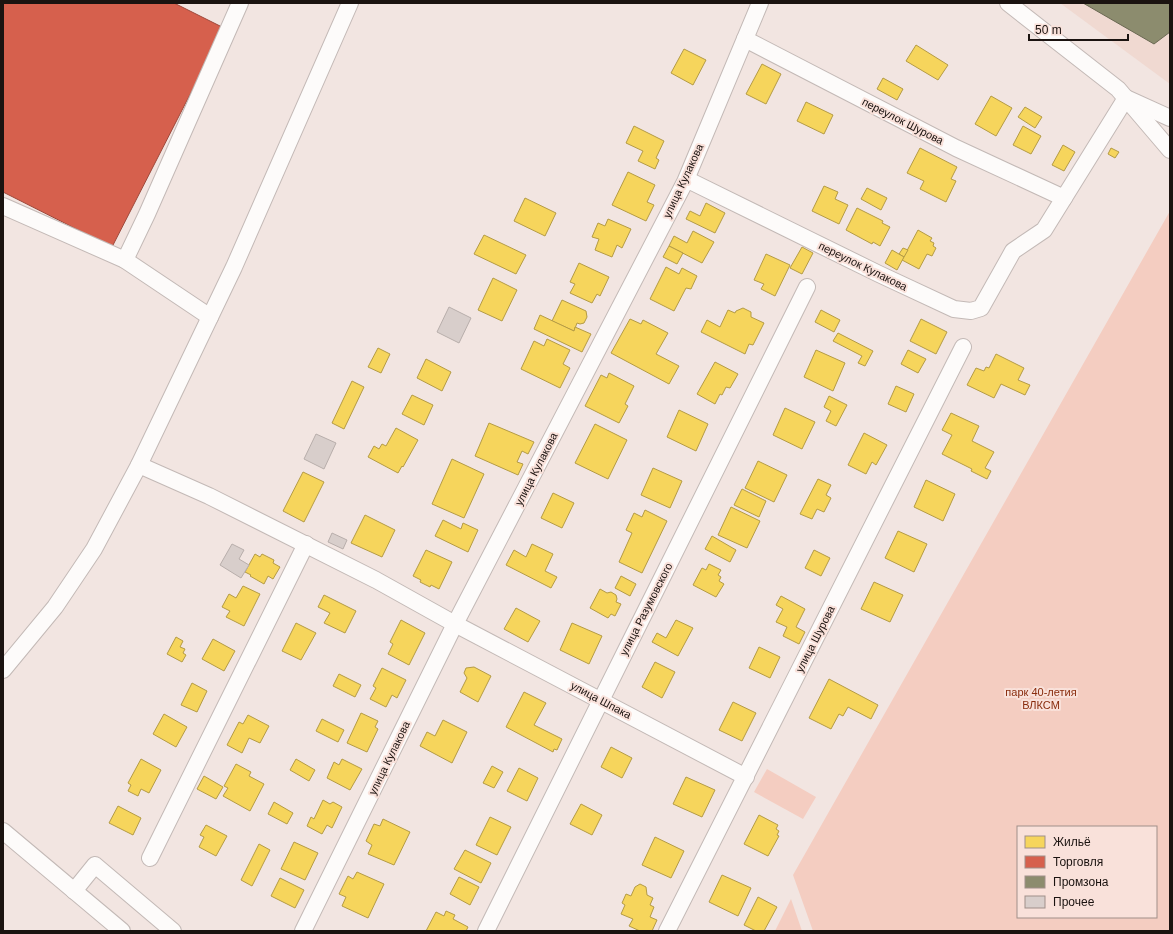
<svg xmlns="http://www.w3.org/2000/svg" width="1173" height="934" font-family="Helvetica,sans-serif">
<rect width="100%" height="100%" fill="#f2e5e1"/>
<polygon fill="#f0d9d1" points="1060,3 1170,3 1170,84"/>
<g fill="#f4cdc1" fill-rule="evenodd">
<path d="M1170 211V931H813L793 875ZM1018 827H1156V917H1018Z"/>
<polygon points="767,769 816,797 803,819 754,792"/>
<polygon points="791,899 802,931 775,931"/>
</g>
<g fill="#f6d55c" stroke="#b49b45">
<polygon points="916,45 948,65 938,80 906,61"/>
<polygon points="684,49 706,60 693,85 671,73"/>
<polygon points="762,64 781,74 766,104 746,94"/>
<polygon points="883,78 903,89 897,100 877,89"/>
<polygon points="991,96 1012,108 996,136 975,124"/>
<polygon points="806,102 833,115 824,134 797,121"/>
<polygon points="1025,107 1042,117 1035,128 1018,117"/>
<polygon points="634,126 664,141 656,158 659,160 655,169 638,161 643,151 626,143"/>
<polygon points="1023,126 1041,136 1031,154 1013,145"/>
<polygon points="1063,145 1075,152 1064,171 1052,165"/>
<polygon points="920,148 957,167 951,179 956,181 946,202 920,189 924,181 907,173"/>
<polygon points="1111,148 1119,152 1115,158 1108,154"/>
<polygon points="628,172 655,185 647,202 654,205 646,221 612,205"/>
<polygon points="824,186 838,192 835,199 848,205 839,224 812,211"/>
<polygon points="867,188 887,198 881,210 861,199"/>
<polygon points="525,198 556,213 545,236 514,221"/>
<polygon points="706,203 725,213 715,233 686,219 690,211 700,216"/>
<polygon points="857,208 883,221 882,223 890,227 880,246 873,242 872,244 846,230"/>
<polygon points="608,219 631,229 622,248 617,245 612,257 595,250 599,239 592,237 598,223 605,226"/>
<polygon points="918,230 932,238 930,241 934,243 933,246 936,248 932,256 927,254 919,269 902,260"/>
<polygon points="693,231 714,242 702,263 669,246 674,236 687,243"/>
<polygon points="484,235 526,255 516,274 474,254"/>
<polygon points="669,246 683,253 677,264 663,257"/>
<polygon points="802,247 813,253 802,274 790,268"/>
<polygon points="903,248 908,250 904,257 899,254"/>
<polygon points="892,250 904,257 897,270 885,263"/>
<polygon points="766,254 790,265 775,296 761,289 764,284 754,280"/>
<polygon points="579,263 609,277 600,296 597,294 592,303 570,293 575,284 570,282"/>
<polygon points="666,267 679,274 682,268 697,276 691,289 686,288 674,311 650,299"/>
<polygon points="493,278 517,290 502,321 478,310"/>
<polygon points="562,300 586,311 587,317 584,323 580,324 577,323 574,331 552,321"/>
<polygon points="743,308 751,312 751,317 764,323 753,345 749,344 745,354 701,332 707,320 720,327 728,310 735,313 736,311"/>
<polygon points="821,310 840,320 834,332 815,322"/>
<polygon points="540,315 574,331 575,327 591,334 582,352 534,329"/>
<polygon points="630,319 641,324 643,320 668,333 656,354 679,366 669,384 611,353"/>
<polygon points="921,319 947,332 936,354 910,341"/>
<polygon points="838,333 873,351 865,366 858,363 862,356 833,341"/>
<polygon points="547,339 570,350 563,364 570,368 560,388 521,369 534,341 544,346"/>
<polygon points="378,348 390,354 381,373 368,367"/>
<polygon points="816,350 845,363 833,391 804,377"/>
<polygon points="908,350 926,359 918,373 901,364"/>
<polygon points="996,354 1024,368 1018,380 1030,385 1025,395 1001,384 994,398 967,385 976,368 984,371 986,367 989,368"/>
<polygon points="426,359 451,372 442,391 417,378"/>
<polygon points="715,362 738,374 730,388 726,387 722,395 720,394 715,404 697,394"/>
<polygon points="609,373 634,386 625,404 628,406 619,423 585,406 601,375 607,378"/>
<polygon points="352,381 364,387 344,429 332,423"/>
<polygon points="896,386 914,394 906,412 888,404"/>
<polygon points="412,395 433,405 424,425 402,414"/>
<polygon points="829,396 847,405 836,426 826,421 831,411 824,407"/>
<polygon points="785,408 815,422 802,449 773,435"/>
<polygon points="679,410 708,424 696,451 667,437"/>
<polygon points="951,413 979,426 972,441 994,452 985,468 991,471 987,479 971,471 972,469 942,454 952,435 942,430"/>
<polygon points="489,423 534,442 528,454 522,451 517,462 523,464 518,475 475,456"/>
<polygon points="595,424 627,440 608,479 575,463"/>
<polygon points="396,428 418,440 403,467 402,466 398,473 368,457 374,446 379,449 382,444 386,446"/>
<polygon points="864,433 887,445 876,465 872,462 866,474 848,465"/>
<polygon points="452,459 484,474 464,518 432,504"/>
<polygon points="758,461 787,475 774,502 745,488"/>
<polygon points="653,468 682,481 670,508 641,495"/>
<polygon points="303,472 324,482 304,522 283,511"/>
<polygon points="818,479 831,485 826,495 831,498 824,512 817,509 812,519 800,514"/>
<polygon points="926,480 955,494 943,521 914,507"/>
<polygon points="742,489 766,501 759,517 734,505"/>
<polygon points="553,493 574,503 562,528 541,518"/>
<polygon points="731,507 760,521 747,548 718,535"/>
<polygon points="645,510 667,521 642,573 619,562 632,533 626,530 634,513 642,517"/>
<polygon points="365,515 395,530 382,557 351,543"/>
<polygon points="443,520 461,529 463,523 478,530 468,552 435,536"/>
<polygon points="898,531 927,544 914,572 885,558"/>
<polygon points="712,536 736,550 730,562 705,549"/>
<polygon points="532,544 553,554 545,571 557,577 551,588 506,565 514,550 526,557"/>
<polygon points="426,550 452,562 439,589 431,585 430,587 420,582 421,580 413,576"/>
<polygon points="814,550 830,558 821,576 805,568"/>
<polygon points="255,554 260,557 262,554 274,560 273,563 280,567 273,579 268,576 264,584 250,576 251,575 245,572"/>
<polygon points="709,564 721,570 718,575 721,577 719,581 724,584 716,597 693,585 702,568 706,570"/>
<polygon points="621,576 636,584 630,596 615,588"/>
<polygon points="874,582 903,595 890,622 861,609"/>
<polygon points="243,586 260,594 244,626 226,617 230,611 222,607 229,594 236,598"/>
<polygon points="600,589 607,593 611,592 616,595 617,599 616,602 621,604 615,616 611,614 608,618 590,608"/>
<polygon points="324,595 356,611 345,633 324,623 330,613 318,607"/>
<polygon points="781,596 805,609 796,627 805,632 799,644 783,636 787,627 776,622 783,609 776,605"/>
<polygon points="516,608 540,621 528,642 504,629"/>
<polygon points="401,620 425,633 409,665 388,654 393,644 390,642"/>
<polygon points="676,620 693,628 678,656 652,642 657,633 666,638"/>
<polygon points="296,623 316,633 301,660 282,651"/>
<polygon points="572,623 602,636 589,664 560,650"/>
<polygon points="176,637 183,641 180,647 185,649 183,653 186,655 182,662 167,654"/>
<polygon points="213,639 235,651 224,671 202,659"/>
<polygon points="759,647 780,657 770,678 749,668"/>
<polygon points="655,662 675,672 662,698 642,687"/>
<polygon points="474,667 491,676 478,702 460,692 467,678 464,673 466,668"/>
<polygon points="382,668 406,680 397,698 392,695 386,707 370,699 376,688 373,686"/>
<polygon points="339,674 361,685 355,697 333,686"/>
<polygon points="829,679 878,705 871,719 848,707 843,716 839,714 831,729 809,718"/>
<polygon points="192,683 207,691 197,712 181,705"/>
<polygon points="524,692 546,703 534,725 562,739 557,750 554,749 553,752 506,727"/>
<polygon points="733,702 756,713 742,741 719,730"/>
<polygon points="361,713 378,721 375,727 378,729 367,752 347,743"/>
<polygon points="164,714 187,727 176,747 153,734"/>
<polygon points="248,715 269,726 260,743 249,738 242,753 227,745 239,722 243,724"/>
<polygon points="322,719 344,730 338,742 316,731"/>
<polygon points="443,720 467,732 452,763 420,746 427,732 435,736"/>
<polygon points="611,747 632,758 622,778 601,767"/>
<polygon points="141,759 161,770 149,793 141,789 138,796 128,791 131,785 128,783"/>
<polygon points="296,759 315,770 309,781 290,770"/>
<polygon points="342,759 362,769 350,790 327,778 334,762 339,765"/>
<polygon points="236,764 251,772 249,776 264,784 250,811 223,796 228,788 224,786"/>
<polygon points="492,766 503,772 494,788 483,783"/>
<polygon points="519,768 538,778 527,801 507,791"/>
<polygon points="204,776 223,787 216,799 197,789"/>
<polygon points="686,777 715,790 702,817 673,804"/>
<polygon points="323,800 330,804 333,802 342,807 332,828 327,825 322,834 307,826 311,817 314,819"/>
<polygon points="274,802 293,813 287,824 268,814"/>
<polygon points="581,804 602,815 592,835 570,824"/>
<polygon points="118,806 141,818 133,835 109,823"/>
<polygon points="759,815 778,825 776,829 779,831 777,835 779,836 768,856 744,844"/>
<polygon points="490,817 511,827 497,855 476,845"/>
<polygon points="383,819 410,832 394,865 368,854 372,845 366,841 374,824 380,826"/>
<polygon points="206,825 227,836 216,856 199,847 204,837 200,835"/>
<polygon points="655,837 684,851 671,878 642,865"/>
<polygon points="294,842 318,853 305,880 281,869"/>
<polygon points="259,844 270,850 252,886 241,880"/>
<polygon points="465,850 491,863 481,883 454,869"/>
<polygon points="357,872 384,884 368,918 342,906 346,897 339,894 348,876 353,879"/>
<polygon points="722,875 751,888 738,916 709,902"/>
<polygon points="459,877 479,887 470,905 450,894"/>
<polygon points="280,878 304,890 295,908 271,896"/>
<polygon points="640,884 646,887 647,895 653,898 650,905 654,907 650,917 657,920 652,931 640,931 629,926 633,919 621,914 625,905 622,903 626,894 631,896 635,887"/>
<polygon points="758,897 777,907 764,931 756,931 744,925"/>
<polygon points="446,911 455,915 453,919 468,927 466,931 426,931 436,912 444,916"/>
</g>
<polygon fill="#d6604d" stroke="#9e493b" points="3,3 174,3 224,28 112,247 3,192"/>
<polygon fill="#8c8c6e" stroke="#6a6852" points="1083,3 1170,3 1170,32 1154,44"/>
<g fill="#d8cecb" stroke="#b8aeab">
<polygon points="449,307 471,318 459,343 437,332"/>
<polygon points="316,434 336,443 324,469 304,459"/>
<polygon points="332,533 347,540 343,549 328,542"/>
<polygon points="232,544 244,550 239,559 249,565 241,578 220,565"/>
</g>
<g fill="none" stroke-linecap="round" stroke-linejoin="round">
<g stroke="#c3b9b6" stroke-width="18">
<g id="minor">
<polyline points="1008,3 1118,89 1170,150"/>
<polyline points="745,39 956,148 1064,198"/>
<polyline points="688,180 879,274 954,309 971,311 981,308 1013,251 1044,230 1126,98 1170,118"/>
<polyline points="3,206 125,260 147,214 240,3"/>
<polyline points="125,260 210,317"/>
<polyline points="139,465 209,496 376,580 455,624 746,777"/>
<polyline points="3,670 55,607 94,549 139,465 234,267 350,3"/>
<polyline points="3,831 122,931"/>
<polyline points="150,858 306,544"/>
<polyline points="74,891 95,865 173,931"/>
<polyline points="303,931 455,624 685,182 760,3"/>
<polyline points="486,931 807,287"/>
<polyline points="667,931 963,347"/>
</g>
</g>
<use href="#minor" stroke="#fdfbfa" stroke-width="16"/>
</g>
<g text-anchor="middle" stroke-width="4" stroke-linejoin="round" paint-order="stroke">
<g font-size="11" fill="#1b1310" stroke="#f9e1da">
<text transform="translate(903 121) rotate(27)" y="4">переулок Шурова</text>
<text transform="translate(683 181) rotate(-65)" y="4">улица Кулакова</text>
<text transform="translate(863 266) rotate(26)" y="4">переулок Кулакова</text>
<text transform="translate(536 469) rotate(-63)" y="4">улица Кулакова</text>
<text transform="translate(646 609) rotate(-63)" y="4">улица Разумовского</text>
<text transform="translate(815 639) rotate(-63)" y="4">улица Шурова</text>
<text transform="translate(601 700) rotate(28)" y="4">улица Шпака</text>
<text transform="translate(389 758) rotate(-64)" y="4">улица Кулакова</text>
</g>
<g font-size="11" fill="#892c0d" stroke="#f9e1da">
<text x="1041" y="696">парк 40-летия<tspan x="1041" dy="13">ВЛКСМ</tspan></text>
</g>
</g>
<rect width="1173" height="934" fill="none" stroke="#1b1310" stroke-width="8"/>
<rect x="1017" y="826" width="140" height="92" fill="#f9e1da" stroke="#a08f89"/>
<rect x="1025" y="836" width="20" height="12" fill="#f6d55c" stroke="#a08f89"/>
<text x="1053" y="846" font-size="12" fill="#1b1310">Жильё</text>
<rect x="1025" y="856" width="20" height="12" fill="#d6604d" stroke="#a08f89"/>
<text x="1053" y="866" font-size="12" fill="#1b1310">Торговля</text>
<rect x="1025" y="876" width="20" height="12" fill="#8c8c6e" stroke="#a08f89"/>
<text x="1053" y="886" font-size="12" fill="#1b1310">Промзона</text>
<rect x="1025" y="896" width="20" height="12" fill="#d8cecb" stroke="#a08f89"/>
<text x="1053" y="906" font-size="12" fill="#1b1310">Прочее</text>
<path d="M1029 34v6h99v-6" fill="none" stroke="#1b1310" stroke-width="2"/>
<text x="1035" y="34" font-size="12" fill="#1b1310" stroke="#f9e1da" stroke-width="3" paint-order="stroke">50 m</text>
</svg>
